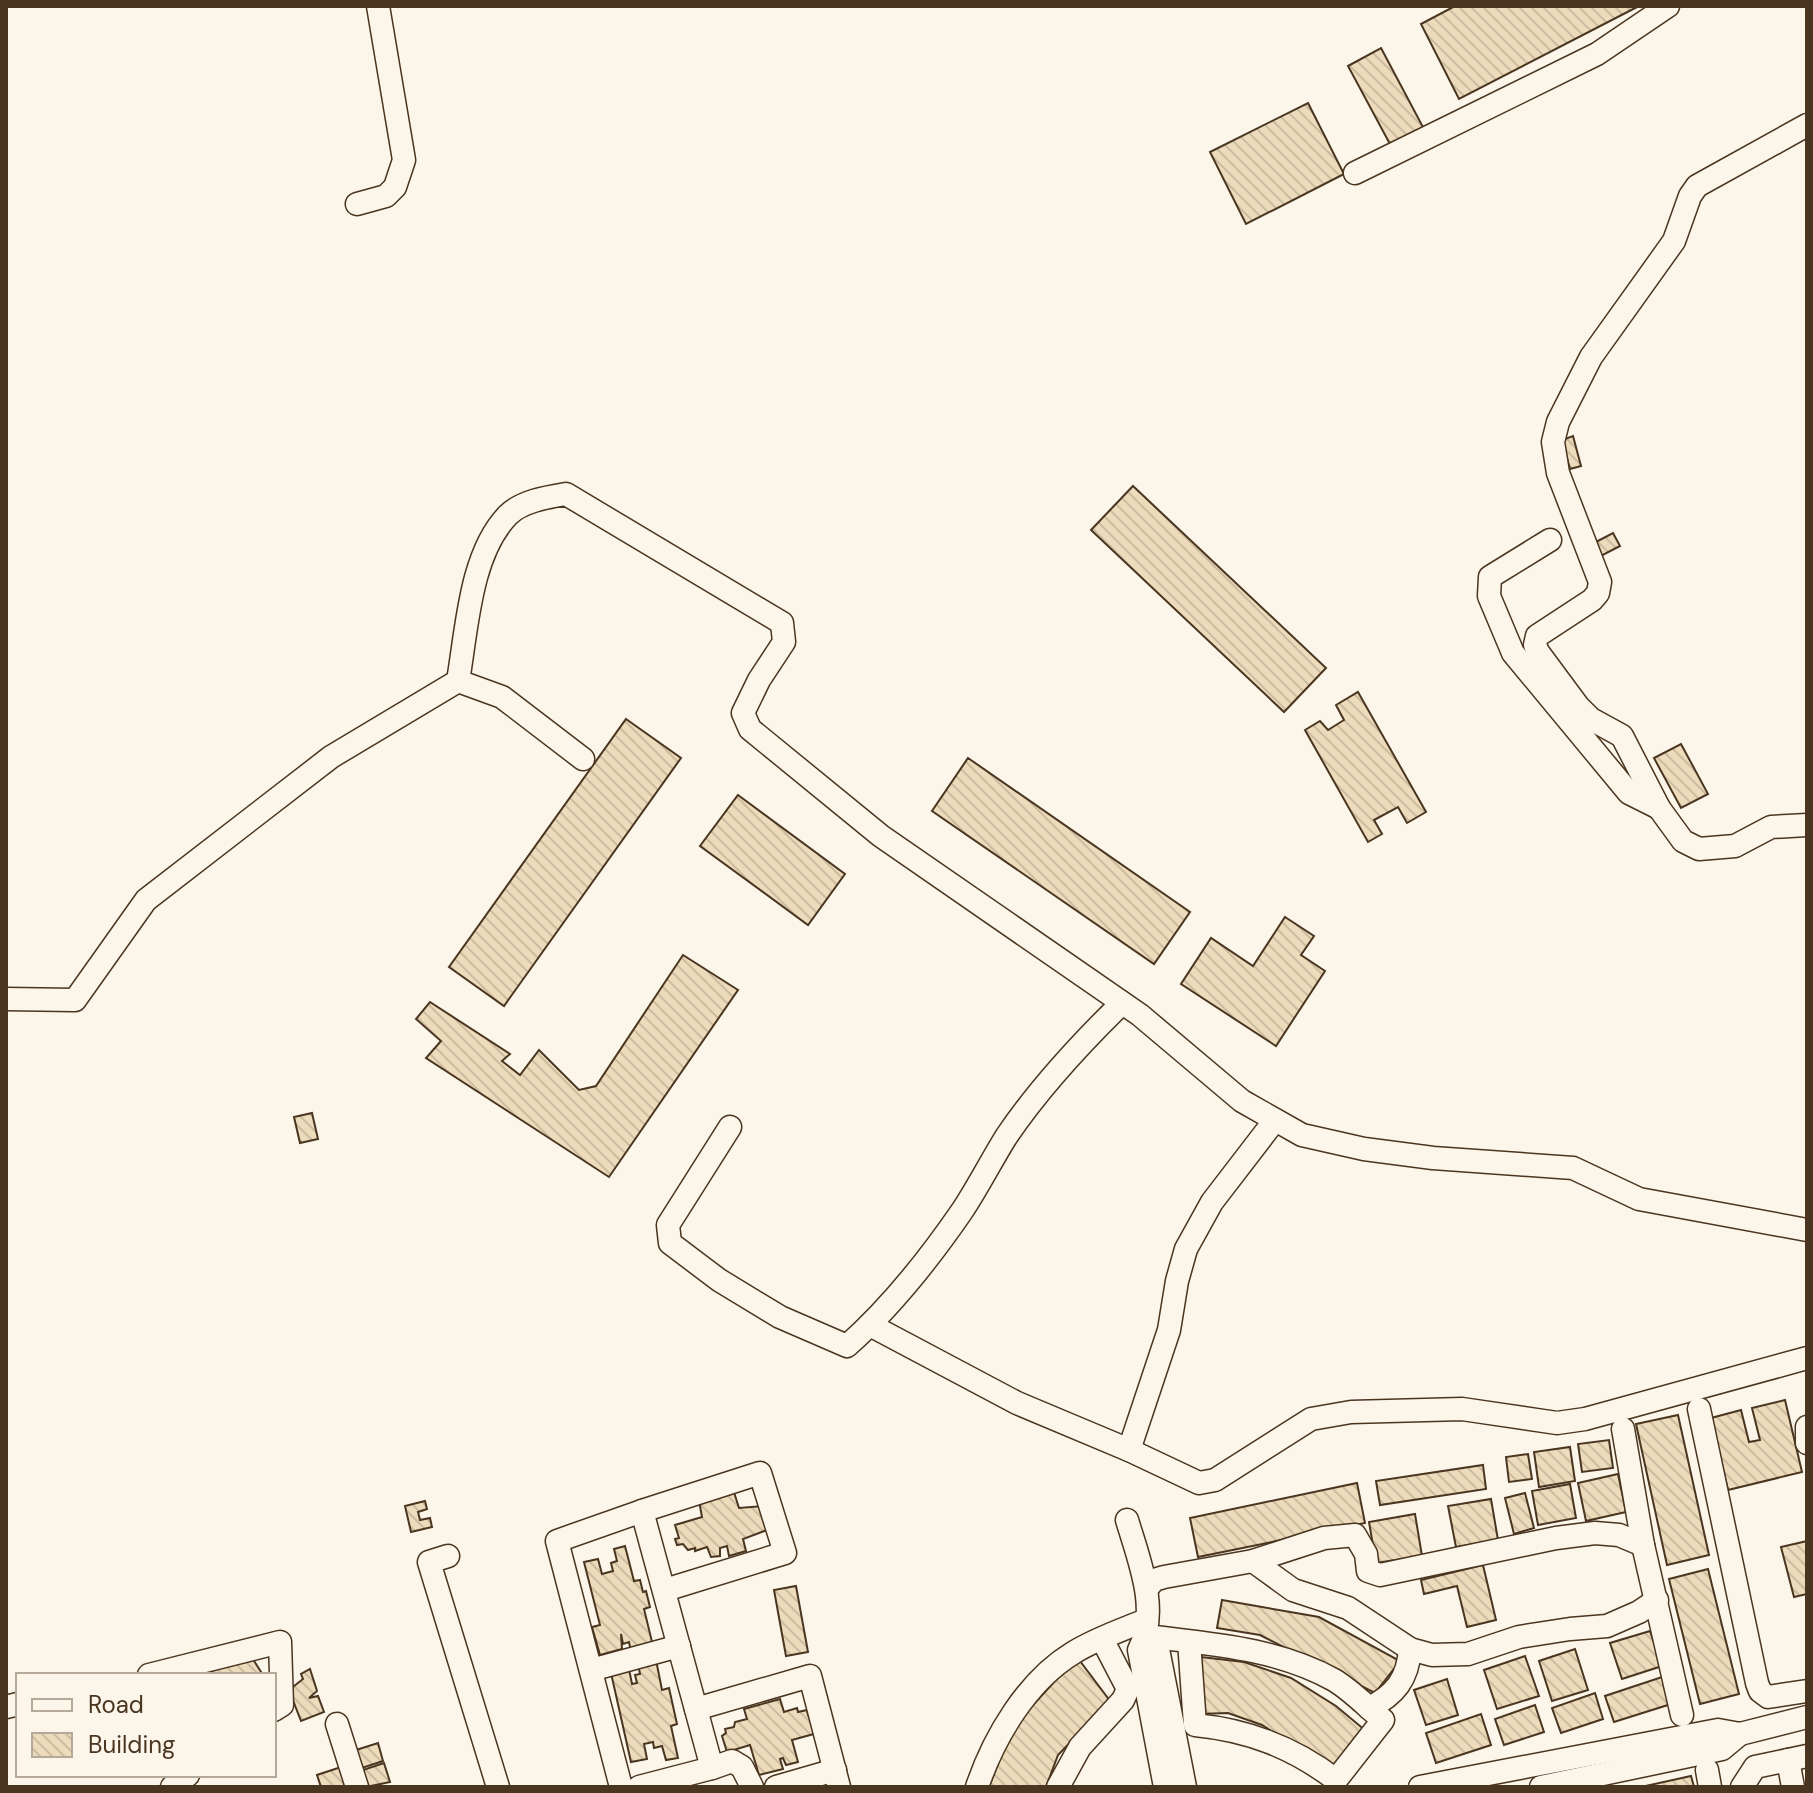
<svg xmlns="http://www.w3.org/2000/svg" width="1813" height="1793" font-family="'DM Sans',sans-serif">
<defs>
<pattern id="building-back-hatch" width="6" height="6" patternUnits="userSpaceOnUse" patternTransform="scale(2)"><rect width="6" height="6" fill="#ecdcbc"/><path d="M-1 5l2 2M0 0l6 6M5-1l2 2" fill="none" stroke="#ccbda1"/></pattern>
</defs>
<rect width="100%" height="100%" fill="#fbf6e9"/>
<g fill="url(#building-back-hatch)" stroke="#4a3520" stroke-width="2">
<polygon points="1455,6 1639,6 1459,99 1421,24"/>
<polygon points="1381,48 1424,129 1391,146 1348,66"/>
<polygon points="1308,103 1344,174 1246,224 1210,152"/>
<polygon points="1573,436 1581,466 1570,469 1562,440"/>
<polygon points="1133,486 1326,668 1284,712 1091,530"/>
<polygon points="1613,533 1620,546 1599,557 1592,544"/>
<polygon points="1358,692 1426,812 1407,823 1398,807 1374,820 1382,834 1368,842 1305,730 1320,721 1328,730 1344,720 1336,705"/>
<polygon points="626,719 681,758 504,1006 449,967"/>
<polygon points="1681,744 1708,794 1681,808 1654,758"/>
<polygon points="968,758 1190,912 1154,964 932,811"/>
<polygon points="738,795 845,874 808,925 700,846"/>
<polygon points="1285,917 1314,936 1301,955 1325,971 1276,1046 1181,984 1211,938 1253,966"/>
<polygon points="683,955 738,990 609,1177 426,1058 441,1041 416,1019 430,1002 510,1054 502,1061 520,1075 539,1050 579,1090 596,1086"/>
<polygon points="312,1113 318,1139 300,1143 294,1117"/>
<polygon points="1785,1400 1802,1472 1728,1490 1711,1418 1741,1410 1749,1442 1760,1440 1752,1408"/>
<polygon points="1678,1415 1709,1555 1667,1565 1636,1424"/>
<polygon points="1609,1440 1613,1468 1582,1472 1578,1444"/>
<polygon points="1570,1447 1575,1481 1539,1487 1534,1452"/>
<polygon points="1528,1454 1532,1479 1509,1482 1506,1457"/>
<polygon points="1483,1465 1486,1489 1380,1505 1376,1481"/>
<polygon points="1618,1474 1626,1512 1586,1521 1578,1483"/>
<polygon points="1357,1483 1365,1523 1198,1557 1190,1518"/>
<polygon points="1570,1484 1576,1518 1538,1525 1532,1491"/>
<polygon points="733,1489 739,1508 765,1506 767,1530 743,1539 746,1551 729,1556 727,1546 720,1548 720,1556 711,1557 707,1547 695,1551 695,1548 688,1550 683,1544 677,1545 675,1539 679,1538 675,1525 702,1517 698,1495"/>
<polygon points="1525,1493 1534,1528 1514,1534 1505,1498"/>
<polygon points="1491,1499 1498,1540 1456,1547 1448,1506"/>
<polygon points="425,1501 427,1509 418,1512 420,1520 430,1518 432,1527 411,1532 405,1506"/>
<polygon points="1415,1514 1422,1556 1376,1563 1369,1522"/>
<polygon points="1807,1541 1807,1594 1794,1597 1781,1547"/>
<polygon points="625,1546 634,1581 640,1580 643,1592 646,1591 650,1607 644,1609 653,1646 631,1652 629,1642 623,1644 621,1634 622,1649 600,1655 592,1627 600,1625 584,1562 598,1559 602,1574 613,1571 611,1563 617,1561 614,1549"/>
<polygon points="1483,1565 1496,1620 1467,1627 1457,1586 1424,1594 1421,1580"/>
<polygon points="1708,1569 1739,1694 1700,1704 1669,1579"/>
<polygon points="796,1586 808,1652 786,1656 774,1590"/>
<polygon points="1222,1600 1319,1617 1400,1661 1375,1693 1260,1635 1217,1628"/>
<polygon points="1650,1631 1662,1666 1622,1679 1610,1643"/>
<polygon points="1575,1649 1588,1690 1552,1701 1539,1661"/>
<polygon points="249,1653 263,1675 212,1675 210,1672"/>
<polygon points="655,1655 662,1690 669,1688 677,1724 671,1726 678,1758 666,1760 662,1746 654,1748 653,1742 644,1744 647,1759 631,1762 611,1673 629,1669 632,1684 637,1683 635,1675 640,1674 637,1659"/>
<polygon points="1525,1656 1539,1696 1497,1709 1484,1670"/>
<polygon points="1077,1657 1110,1701 1058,1755 1046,1787 989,1787 1012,1728"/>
<polygon points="1201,1657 1244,1662 1291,1678 1336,1706 1366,1731 1331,1769 1262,1725 1228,1713 1199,1714"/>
<polygon points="310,1669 317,1691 309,1698 318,1696 324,1712 301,1721 289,1690 303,1679 301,1674"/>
<polygon points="1662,1677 1671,1704 1614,1722 1605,1696"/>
<polygon points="1447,1679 1458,1715 1426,1725 1414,1690"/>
<polygon points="1595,1693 1603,1719 1561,1733 1552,1708"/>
<polygon points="780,1699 784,1712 797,1708 798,1712 807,1710 808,1715 815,1713 821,1732 792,1740 798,1762 786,1765 783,1758 780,1759 783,1769 759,1775 750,1745 727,1752 722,1736 726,1733 725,1729 734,1727 735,1722 747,1719 744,1709"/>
<polygon points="1535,1705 1544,1732 1504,1745 1495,1719"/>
<polygon points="1481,1714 1491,1745 1436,1763 1426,1733"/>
<polygon points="378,1743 383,1761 359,1769 353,1751"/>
<polygon points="384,1763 390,1782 366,1787 360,1771"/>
<polygon points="341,1767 347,1787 321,1787 317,1775"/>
<polygon points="1691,1776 1694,1787 1641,1787"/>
</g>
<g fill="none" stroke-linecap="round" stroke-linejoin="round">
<g stroke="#4a3520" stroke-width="25">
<g id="minor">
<polyline points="1807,125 1697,186 1690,196 1674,241 1591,357 1558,422 1553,442 1558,473 1600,582 1598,593 1592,600 1537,636 1535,645 1538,652 1578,706 1591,719 1622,736 1659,808 1683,841 1699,849 1735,846 1771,827 1807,825"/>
<polyline points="1355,173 1597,54 1668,6"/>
<polyline points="357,204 386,196 395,187 404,160 378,6"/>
<polyline points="1550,540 1490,577 1489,596 1513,653 1629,793 1659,808"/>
<path d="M458 681C467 629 470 554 508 515 522 501 548 497 566 494L782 623 784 642 759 680 743 713 750 729 881 836 1140 1015 1242 1101 1302 1135 1364 1149 1433 1158 1573 1168 1639 1199 1807 1230"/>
<polyline points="6,999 75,1000 146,900 331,757 458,681 502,697 583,759"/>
<path d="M730 1127 668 1225 670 1243 719 1280 780 1317 847 1346C891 1307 929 1259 962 1211 978 1187 991 1161 1006 1137 1039 1088 1080 1044 1122 1003"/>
<polyline points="870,1325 1017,1403 1129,1450 1199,1483 1215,1480 1311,1419 1351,1412 1462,1409 1557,1423 1585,1419 1807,1358"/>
<polyline points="1699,1409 1757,1683 1760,1691 1768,1697 1807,1691"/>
<polyline points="1807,1427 1807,1443"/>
<polyline points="1623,1429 1643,1545 1682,1715"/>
<polyline points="1129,1450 1169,1330 1177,1281 1186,1249 1212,1202 1275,1120"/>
<polyline points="642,1511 760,1473 785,1553 665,1590"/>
<path d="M1127 1520C1139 1560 1160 1611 1139 1650L1165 1787"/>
<polyline points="448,1556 429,1562 498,1787"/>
<polyline points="1253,1561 1293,1590 1348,1608 1410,1649 1432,1655 1468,1654 1519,1637 1570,1629 1607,1626 1639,1612 1657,1600"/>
<polyline points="1148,1587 1154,1580 1164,1577 1253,1561 1324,1538 1355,1535 1366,1554 1368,1571 1380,1575 1556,1538 1595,1533 1619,1535 1643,1545"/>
<path d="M1146 1636C1210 1644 1277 1648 1334 1680 1351 1690 1367 1707 1383 1720L1336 1780C1293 1747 1248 1730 1195 1725L1189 1641"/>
<polyline points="1146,1636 1158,1649 1185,1787"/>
<polyline points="591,1670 679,1646"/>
<polyline points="149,1675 280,1642 282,1705 274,1710"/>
<polyline points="6,1707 18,1704"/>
<path d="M1369 1708C1395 1695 1408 1679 1410 1649"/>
<polyline points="696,1709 810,1676 839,1787"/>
<polyline points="337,1724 357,1787"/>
<polyline points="1788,1760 1793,1787"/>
<polyline points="712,1768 732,1761 742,1767 752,1787"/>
<polyline points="1707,1770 1710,1787"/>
<polyline points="172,1787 188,1775"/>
<polyline points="621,1787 557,1541 642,1511 712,1768 639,1787"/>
<polyline points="776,1787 835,1770"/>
<path d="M977 1787C994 1737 1027 1681 1073 1653 1095 1639 1122 1630 1146 1620"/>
<polyline points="1058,1787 1080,1747 1123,1700 1128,1689 1102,1639"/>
<polyline points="1420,1787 1718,1730 1740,1734 1807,1717"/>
<polyline points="1541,1787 1722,1749 1740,1734"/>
<polyline points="1742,1787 1755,1767 1807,1756"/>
</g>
</g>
<use href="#minor" stroke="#fbf6e9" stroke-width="22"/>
</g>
<rect width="1813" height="1793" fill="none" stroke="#4a3520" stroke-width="16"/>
<rect x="16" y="1673" width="260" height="104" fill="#fbf6e9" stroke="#b4a999" stroke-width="2"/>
<rect x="32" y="1699" width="40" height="12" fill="#fbf6e9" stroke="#b4a999" stroke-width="2"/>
<text x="88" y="1713" font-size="24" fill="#4a3520">Road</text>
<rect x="32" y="1733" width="40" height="24" fill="url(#building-back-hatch)" stroke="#b4a999" stroke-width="2"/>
<text x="88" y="1753" font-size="24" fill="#4a3520">Building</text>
</svg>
